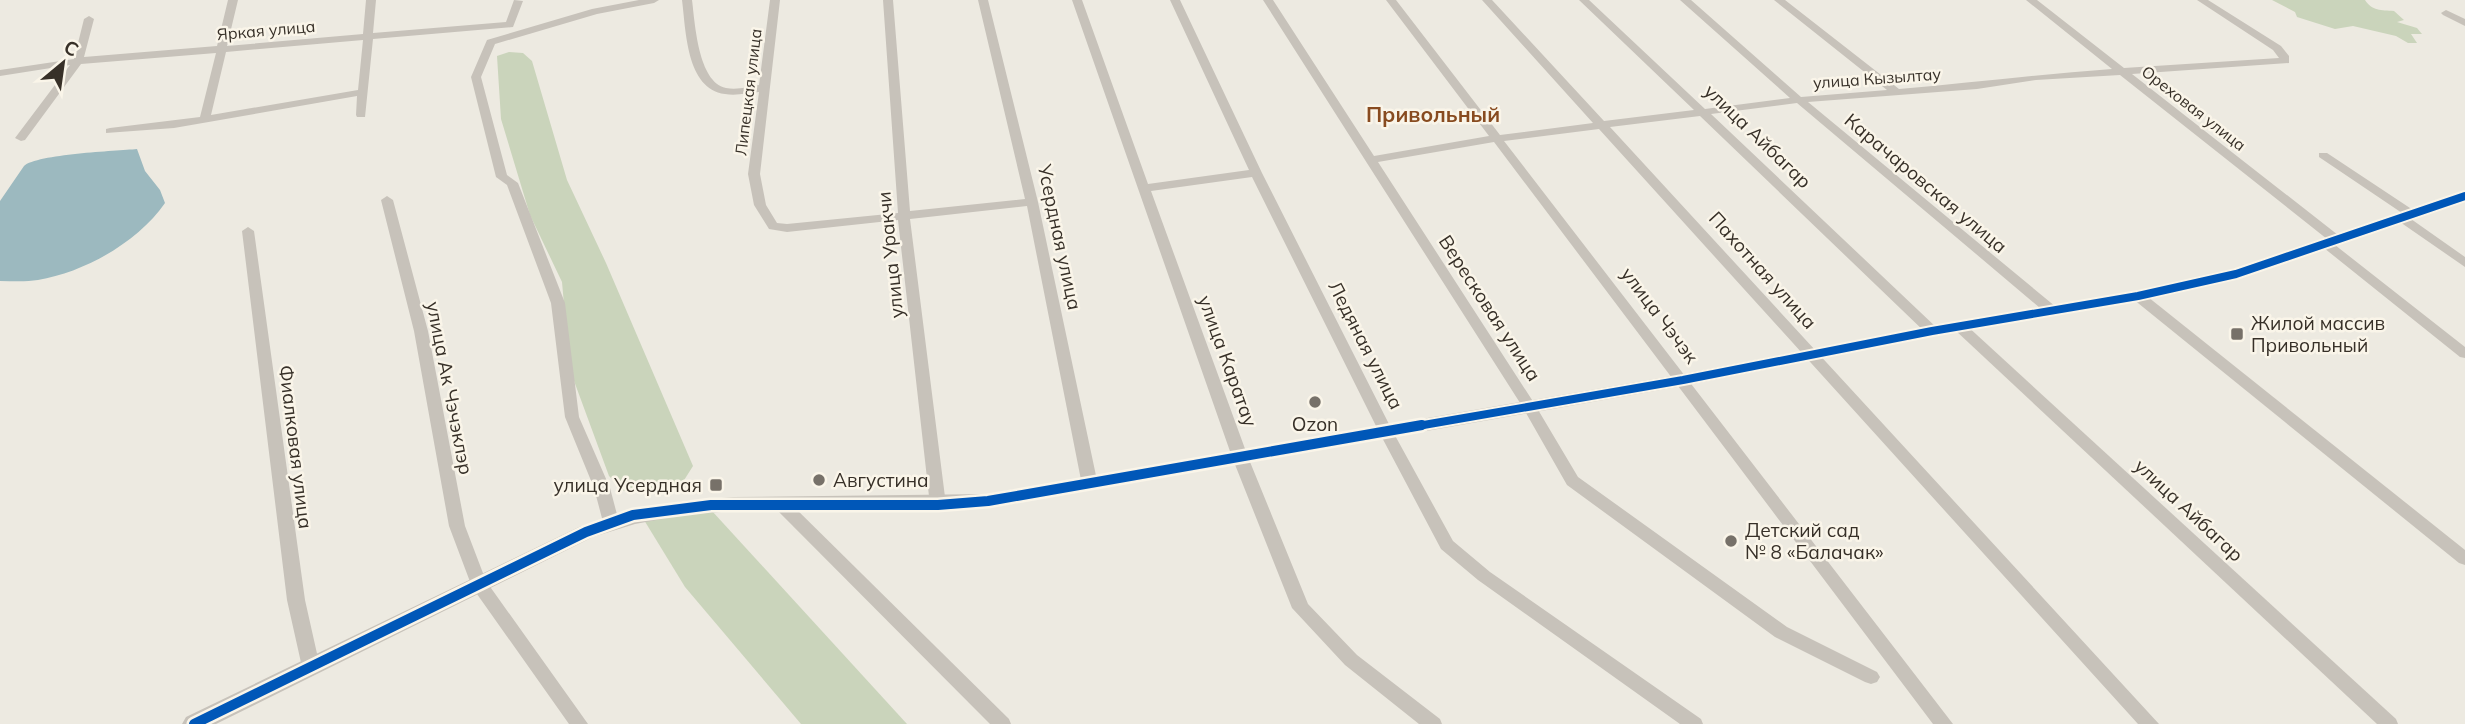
<svg xmlns="http://www.w3.org/2000/svg" width="2465" height="724" font-family="Mulish,sans-serif">
<rect width="100%" height="100%" fill="#edeae1"/>
<g fill="#cad4bb">
<path d="M2272 0H2365C2372 11 2381 10 2394 11L2404 20 2397 22 2417 28 2422 34H2411L2417 43H2408L2396 36 2353 26 2335 29 2297 17 2295 12Z"/>
<polygon points="509,52 523,53 532,61 567,180 606,263 693,466 681,485 624,491 609,476 570,370 562,282 530,215 501,119 497,56"/>
<polygon points="712,511 907,724 801,724 685,587 644,520"/>
</g>
<path fill="#9cb9bf" d="M137 149 145 171 160 190 165 203C138 242 85 272 38 280 26 282 12 281 0 281V201L24 166C37 154 116 151 137 149Z"/>
<g fill="none" stroke-linecap="round" stroke-linejoin="round">
<g fill="#c7c2ba" fill-rule="evenodd">
<path d="M228 0H238L227 46 363 34 366 0H376L373 33 506 22 514 0 523 1 513 27 373 39 365 117H357L356 115 357 96 174 128 106 133V129L110 128 200 117 216 53 81 64 25 140 21 141 15 138 70 65 0 76V70L74 59 84 19 89 16 94 19 84 57 217 46ZM363 40 358 90 211 115 226 52Z"/>
<polygon points="639,0 659,0 654,3 597,14 495,44 481,77 507,175 518,183 565,303 579,417 610,488 619,522 617,526 605,526 603,522 594,488 565,417 551,303 507,185 496,177 471,77 487,40 592,9"/>
<path d="M682 0H692C695 23 698 82 726 88 737 90 749 87 759 85L770 0H780L760 174 766 205 777 223 787 224 898 213 883 0H893L910 211 1025 199 978 0H988L1038 202 1098 485 1096 489H1084L1082 485 1027 206 910 219 946 505 944 509H932L930 505 898 220 787 232 769 229 754 205 748 174 759 92C748 93 736 96 725 94 686 89 686 30 682 0Z"/>
<polygon points="1072,0 1082,0 1148,184 1249,170 1170,0 1180,0 1262,173 1392,430 1453,541 1490,572 1701,719 1703,724 1680,724 1478,580 1441,549 1378,430 1252,177 1151,191 1248,457 1308,604 1357,655 1440,719 1442,724 1419,724 1345,665 1292,608 1232,457"/>
<path d="M1263 0H1273L1374 156 1489 136 1386 0H1396L1500 135 1593 123 1482 0H1492L1604 121 1694 110 1579 0H1589L1705 109 1790 98 1680 0H1691L1801 97 1887 90 1774 0H1785L1899 89C1970 83 2041 74 2112 69L2026 0H2037L2124 68 2279 58 2273 50 2197 0H2208L2281 46 2289 56V63L2132 74 2338 235 2402 213 2319 157V153H2327L2413 210 2465 192V200L2411 219 2465 257V267L2400 222 2335 245 2465 347V358L2460 357 2324 248 2241 277 2155 297 2150 296 2148 293 2150 290 2232 271 2327 239 2120 75 2036 80 1977 89 1808 102 2056 307 2058 310 2056 313H2046L1797 103 1711 114 1937 328 1939 331 1932 335 1927 334 1700 116 1610 127 2159 724H2138L1599 129 1504 141 1953 724H1933L1494 142 1378 162 1534 403 1578 477 1787 627 1877 672 1880 677 1877 682 1871 684 1865 682 1775 637 1567 485 1522 406Z"/>
<polygon points="2446,10 2465,19 2465,26 2443,15 2441,13"/>
<polygon points="387,196 393,200 428,331 465,526 486,581 588,724 569,724 472,587 449,526 414,331 381,200"/>
<polygon points="248,227 254,231 305,600 320,667 317,672 311,674 305,672 302,667 287,600 242,231"/>
<polygon points="2138,292 2143,293 2465,550 2465,565 2459,563 2133,299 2131,296 2133,293"/>
<polygon points="1960,323 1965,324 2396,719 2398,724 2377,724 1955,330 1953,327"/>
<polygon points="780,497 786,499 1009,719 1011,724 990,724 774,507 772,503 774,499"/>
</g>
<polygon fill="#c7c2ba" fill-rule="evenodd" points="2155,288 2161,290 2163,293 2161,296 1932,336 1683,386 988,508 734,511 684,515 635,524 593,537 216,724 182,724 186,717 579,527 635,510 684,501 734,497 988,494 1683,374 1932,326"/>
<g stroke="#faf5e9" stroke-width="12">
<polyline id="cycleway-far1" points="1412,427 1683,380 1932,331 2138,296 2236,274 2465,196"/>
</g>
<g stroke="#faf5e9" stroke-width="15">
<polyline id="cycleway" points="194,724 586,532 633,515 711,505 938,505 988,501 1422,425"/>
</g>
<use href="#cycleway-far1" stroke="#0057b8" stroke-width="8"/>
<use href="#cycleway" stroke="#0057b8" stroke-width="10"/>
</g>
<g fill="#777169" stroke="#faf5e9" stroke-width="2.5">
<rect x="2230" y="327" width="14" height="14" rx="3.5"/>
<circle cx="1315" cy="402" r="7"/>
<circle cx="819" cy="480" r="7"/>
<rect x="709" y="478" width="14" height="14" rx="3.5"/>
<circle cx="1731" cy="541" r="7"/>
</g>
<g text-anchor="middle" stroke-width="5" stroke-linejoin="round" paint-order="stroke">
<g font-size="16" fill="#373028" stroke="#faf5e9">
<text transform="translate(266 30) rotate(-5)" y="6">Яркая улица</text>
<text transform="translate(1877 78) rotate(-4)" y="6">улица Кызылтау</text>
<text transform="translate(748 92) rotate(-83)" y="6">Липецкая улица</text>
<text transform="translate(2194 108) rotate(38)" y="6">Ореховая улица</text>
</g>
<g font-size="19" fill="#373028" stroke="#faf5e9">
<text transform="translate(1758 136) rotate(44)" y="7">улица Айбагар</text>
<text transform="translate(1926 183) rotate(40)" y="7">Карачаровская улица</text>
<text transform="translate(1060 237) rotate(78)" y="7">Усердная улица</text>
<text transform="translate(890 255) rotate(-96)" y="7">улица Уракчи</text>
<text transform="translate(1763 270) rotate(48)" y="7">Пахотная улица</text>
<text transform="translate(1490 308) rotate(57)" y="7">Вересковая улица</text>
<text transform="translate(1660 315) rotate(53)" y="7">улица Чэчэк</text>
<text transform="translate(1366 345) rotate(63)" y="7">Ледяная улица</text>
<text transform="translate(1228 361) rotate(70)" y="7">улица Каратау</text>
<text transform="translate(450 388) rotate(79)" y="7">улица Ак Чэчэклэр</text>
<text transform="translate(296 447) rotate(83)" y="7">Фиалковая улица</text>
<text transform="translate(2189 510) rotate(43)" y="7">улица Айбагар</text>
</g>
<g font-size="19" fill="#373028" stroke="#faf5e9" text-anchor="start">
<text x="2251" y="330">Жилой массив<tspan x="2251" dy="22">Привольный</tspan></text>
<text x="1315" y="431" text-anchor="middle">Ozon</text>
<text x="833" y="487">Августина</text>
<text x="702" y="492" text-anchor="end">улица Усердная</text>
<text x="1745" y="537">Детский сад<tspan x="1745" dy="22">№ 8 «Балачак»</tspan></text>
</g>
<g font-size="21" font-weight="bold" fill="#884b20" stroke="#faf5e9">
<text x="1433" y="122">Привольный</text>
</g>
</g>
<g transform="translate(63 63) rotate(29)" stroke="#faf5e9" stroke-width="5" paint-order="stroke">
<path d="M0-5L12 26L0 18L-12 26Z" fill="#373028"/>
<text y="-10" font-size="19" font-weight="bold" text-anchor="middle" fill="#373028">С</text>
</g>
</svg>
